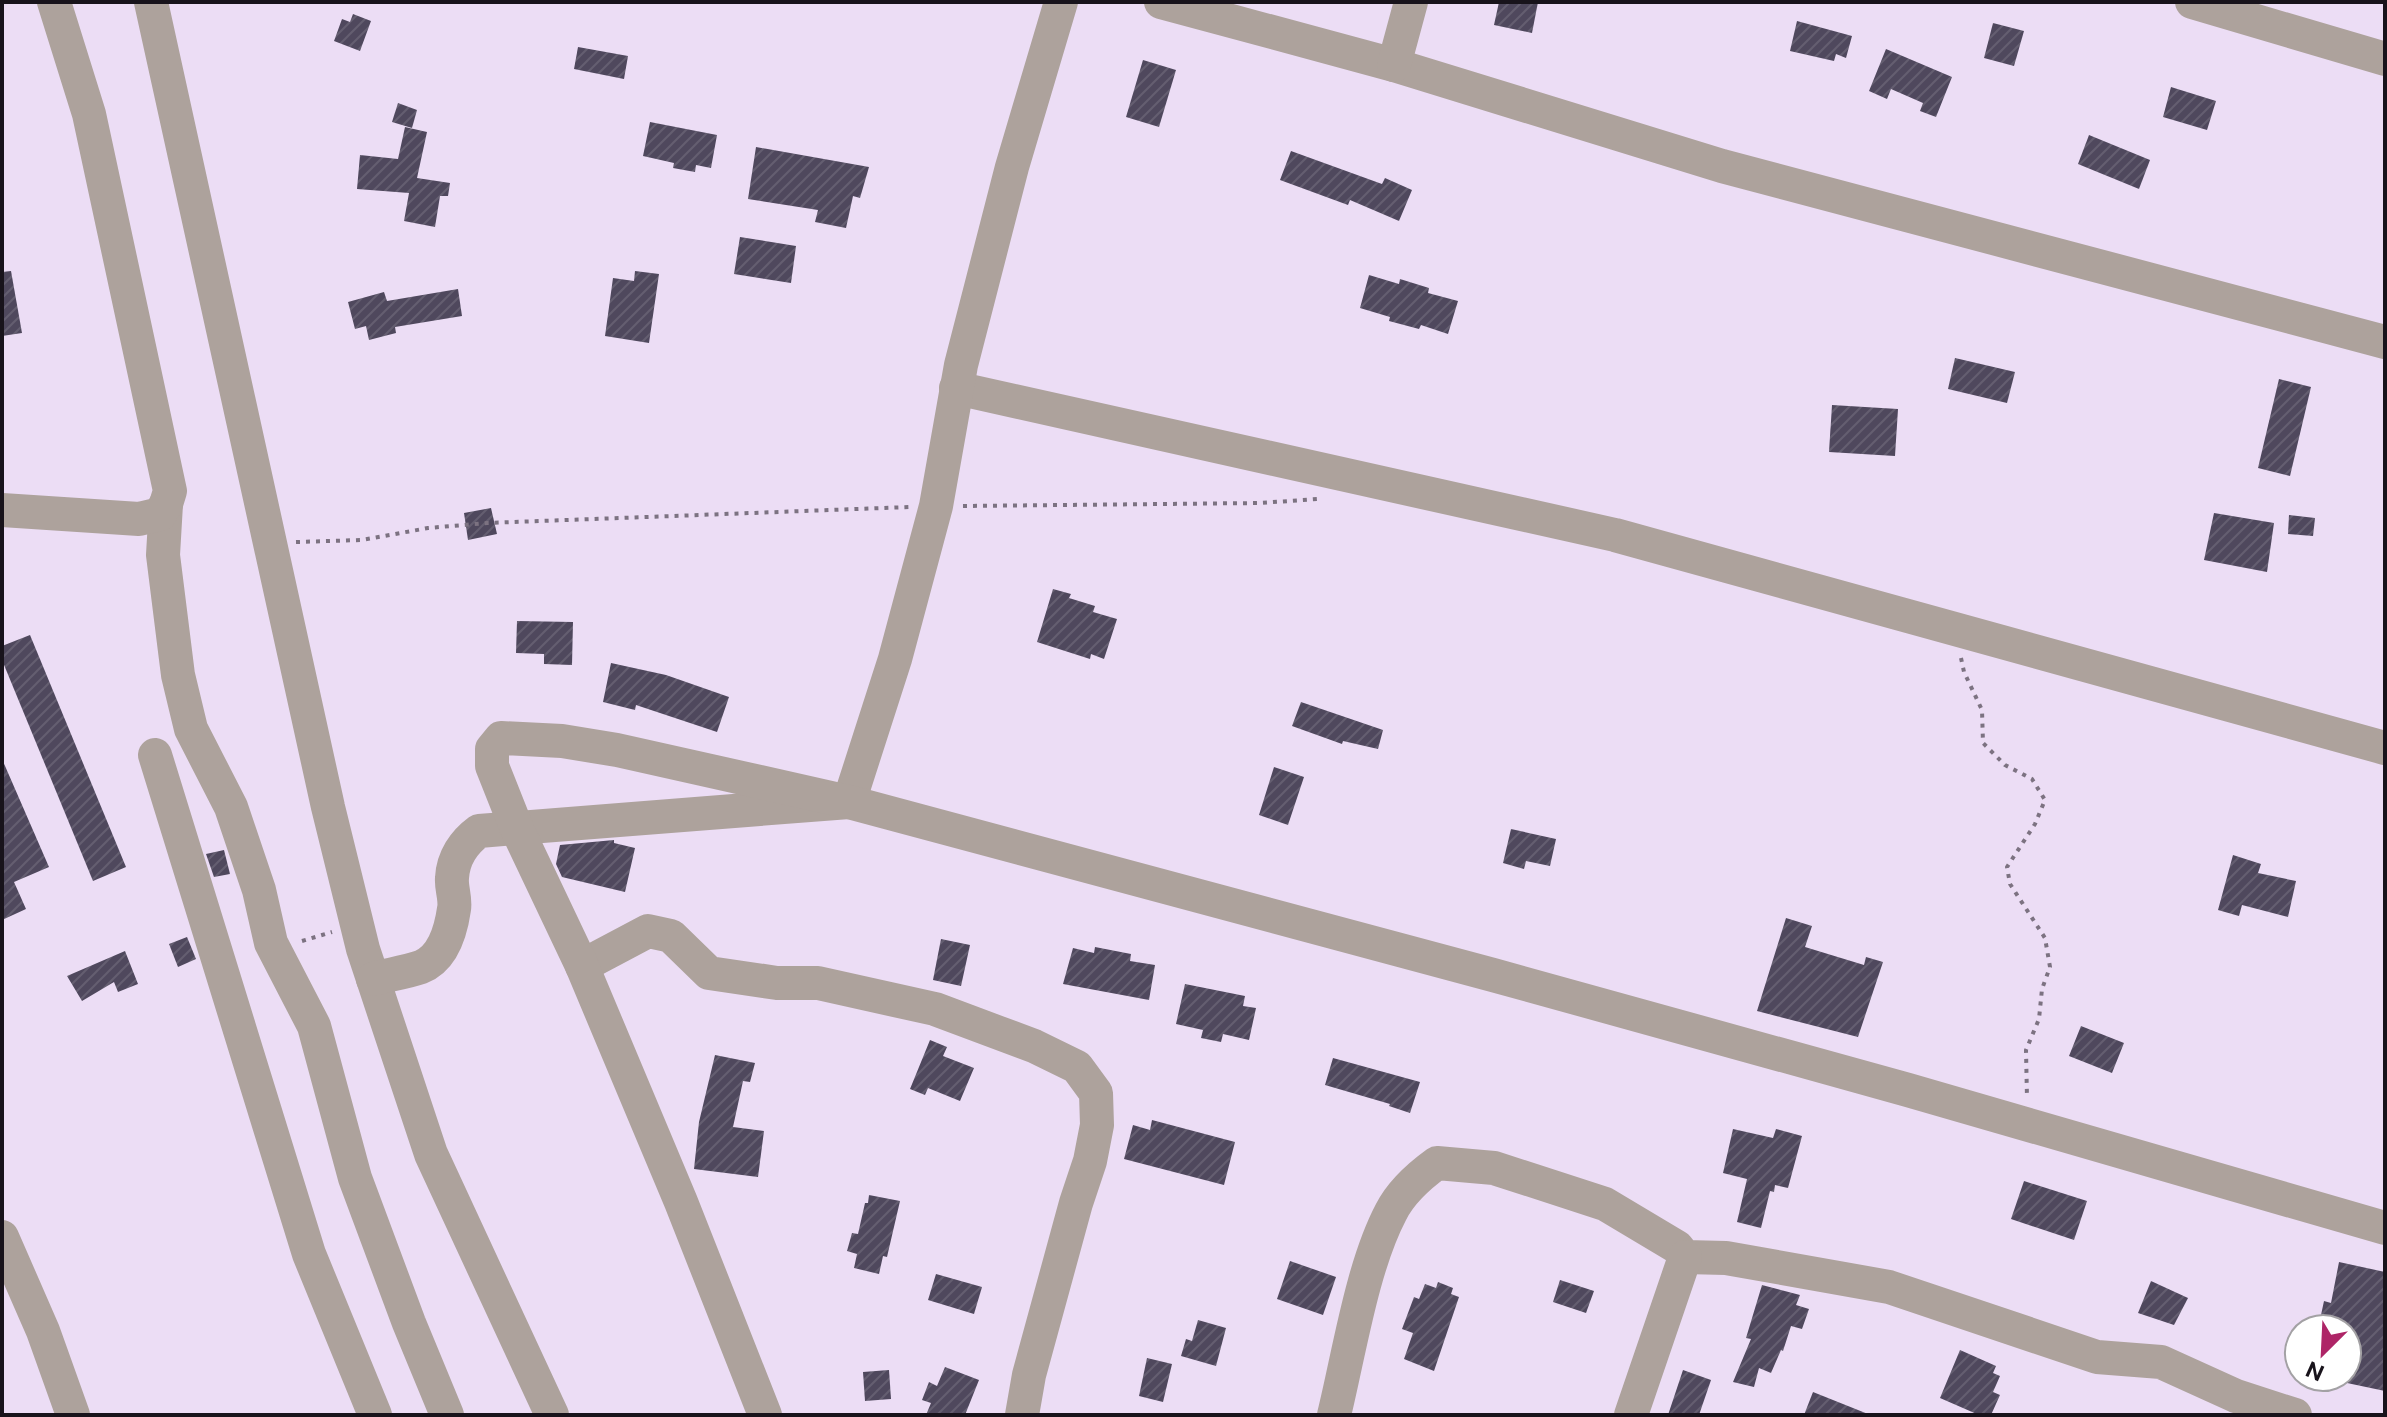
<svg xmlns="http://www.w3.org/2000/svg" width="2387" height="1417" font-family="'Public Sans',sans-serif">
<defs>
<pattern id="building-hatch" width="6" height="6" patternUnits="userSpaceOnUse" patternTransform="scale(2)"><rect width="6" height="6" fill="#4f485d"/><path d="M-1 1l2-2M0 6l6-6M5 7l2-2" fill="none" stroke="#645e70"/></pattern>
</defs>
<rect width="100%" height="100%" fill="#ecddf5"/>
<g fill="url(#building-hatch)">
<polygon points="1499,2 1538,2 1532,33 1494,25"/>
<polygon points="353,14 371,21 360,51 334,41 342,19 350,22"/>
<polygon points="1797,21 1852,36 1846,58 1836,54 1834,61 1790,51"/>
<polygon points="1993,23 2024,31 2014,66 1984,58"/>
<polygon points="578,47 628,56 624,79 574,69"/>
<polygon points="1886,49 1952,77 1936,117 1920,111 1923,103 1891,89 1887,99 1869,91"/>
<polygon points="1143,60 1176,70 1159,127 1126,117"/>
<polygon points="2171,87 2216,101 2207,130 2163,117"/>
<polygon points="398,103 417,110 412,128 392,122"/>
<polygon points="650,122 717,135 711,168 696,165 695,172 673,168 674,163 643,156"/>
<polygon points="405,127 427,132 417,178 450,183 448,196 440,196 435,227 404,221 409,193 357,189 360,155 398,159"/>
<polygon points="2089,135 2150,160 2139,189 2078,164"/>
<polygon points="756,147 869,167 860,198 853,196 846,228 815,222 818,210 748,199"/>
<polygon points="1291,151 1382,184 1385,178 1412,190 1399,221 1350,200 1348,205 1280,180"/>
<polygon points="740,237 796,246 791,283 734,274"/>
<polygon points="11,271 22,333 2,336 2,272"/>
<polygon points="635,271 659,274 649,343 605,336 613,278 634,281"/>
<polygon points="1369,275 1399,284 1400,279 1429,288 1428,293 1458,301 1448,334 1421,325 1419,329 1389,321 1390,317 1360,308"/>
<polygon points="458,289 462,316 395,327 396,333 369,340 366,326 355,329 348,302 384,292 387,301"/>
<polygon points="1955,358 2015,372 2007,403 1948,389"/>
<polygon points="2279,379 2311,387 2290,476 2258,468"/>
<polygon points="1832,405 1898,409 1895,456 1829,452"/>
<polygon points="491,508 497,534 468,540 464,513"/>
<polygon points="2214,513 2274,523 2267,572 2204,560"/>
<polygon points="2289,515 2315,518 2313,536 2288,534"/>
<polygon points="1053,589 1071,594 1069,598 1095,606 1093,612 1117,619 1104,659 1091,654 1090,659 1037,642"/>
<polygon points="517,621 573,622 572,665 544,664 544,654 516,653"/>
<polygon points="30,635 126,867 93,881 2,660 2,646"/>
<polygon points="611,663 666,675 729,697 717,732 636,705 635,710 603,702"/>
<polygon points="1301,702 1383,730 1378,749 1343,741 1342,744 1292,726"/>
<polygon points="2,759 49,867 14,882 26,909 2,920"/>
<polygon points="1274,767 1304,777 1288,825 1259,815"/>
<polygon points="1511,829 1556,839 1550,866 1526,861 1524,869 1503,863"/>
<polygon points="614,840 614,843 635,848 625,892 562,877 556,864 560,845"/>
<polygon points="224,850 230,874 214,877 206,854"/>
<polygon points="2233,855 2261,864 2258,873 2296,881 2288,917 2242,905 2239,916 2218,910"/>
<polygon points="1786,918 1812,926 1805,947 1864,965 1866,957 1883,962 1858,1037 1757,1011"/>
<polygon points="187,937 196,959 178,967 169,944"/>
<polygon points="941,939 970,945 961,986 933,980"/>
<polygon points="1095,947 1131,954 1130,961 1155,965 1149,1000 1063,984 1073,948 1094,953"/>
<polygon points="125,951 138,984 118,992 114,982 82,1001 67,976"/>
<polygon points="1185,984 1245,996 1243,1006 1256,1008 1249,1040 1223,1034 1221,1042 1201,1038 1203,1030 1176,1024"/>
<polygon points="2081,1026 2124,1043 2112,1073 2069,1056"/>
<polygon points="930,1040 947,1047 943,1056 974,1068 960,1101 928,1088 925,1095 910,1089"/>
<polygon points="715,1055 755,1063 750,1082 743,1081 733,1127 764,1131 758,1177 694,1169 699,1122"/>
<polygon points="1333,1058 1420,1082 1410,1113 1389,1106 1390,1104 1325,1085"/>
<polygon points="1152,1120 1235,1142 1224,1185 1124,1159 1133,1125 1150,1130"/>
<polygon points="1733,1129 1773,1138 1776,1129 1802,1136 1788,1188 1775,1185 1774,1192 1770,1191 1761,1228 1737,1222 1747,1179 1723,1173"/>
<polygon points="2024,1181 2087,1201 2074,1240 2011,1219"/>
<polygon points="869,1195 900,1201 887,1257 883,1256 879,1274 854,1268 857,1254 847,1251 852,1233 858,1234 865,1203 868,1203"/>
<polygon points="1290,1261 1336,1277 1323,1315 1277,1299"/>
<polygon points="2339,1262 2385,1272 2385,1391 2347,1383 2347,1329 2318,1329 2324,1301 2331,1303"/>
<polygon points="936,1274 982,1287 974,1314 928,1300"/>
<polygon points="1560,1280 1594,1291 1586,1313 1553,1302"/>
<polygon points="2151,1281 2188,1298 2174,1325 2138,1313"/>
<polygon points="1438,1282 1453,1288 1451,1294 1459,1297 1434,1371 1404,1359 1413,1333 1402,1329 1414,1297 1419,1299 1425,1284 1436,1288"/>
<polygon points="1762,1285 1800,1295 1796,1305 1809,1309 1802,1329 1791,1326 1783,1351 1781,1350 1771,1373 1759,1368 1754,1387 1733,1382 1751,1339 1746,1338"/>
<polygon points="1198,1320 1226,1328 1216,1366 1181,1356 1186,1339 1192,1341"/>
<polygon points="1960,1350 1996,1366 1993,1373 2000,1376 1993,1392 2000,1395 1991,1415 1979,1415 1940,1398"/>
<polygon points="1147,1358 1172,1364 1163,1402 1139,1396"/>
<polygon points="945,1367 979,1380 965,1415 926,1415 931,1403 922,1400 929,1382 937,1386"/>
<polygon points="889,1370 891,1399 865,1401 863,1372"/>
<polygon points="1683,1370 1711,1380 1699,1415 1668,1415"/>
<polygon points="1813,1392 1868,1414 1868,1415 1804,1415"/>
</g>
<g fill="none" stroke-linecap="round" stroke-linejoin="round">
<g stroke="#7c7281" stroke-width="4" stroke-dasharray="4 6" stroke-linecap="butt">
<polyline points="963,506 1260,503 1318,499"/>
<polyline points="296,542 362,540 428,528 487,523 910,507"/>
<polyline points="1961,658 1964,672 1982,710 1983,743 2005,765 2032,779 2045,800 2035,824 2007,867 2010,884 2045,938 2050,967 2042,989 2039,1019 2026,1050 2027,1098"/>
<polyline points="302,941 332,932"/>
</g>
<g stroke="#ada29c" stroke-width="34">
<polyline points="151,2 328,807 363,949 431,1154 552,1415"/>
<polyline points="1161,2 1394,65 1722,166 2385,342"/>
<polyline points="2192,2 2385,59"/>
<polyline points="1394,65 1411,2"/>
<polyline points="956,388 1615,535 2385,748"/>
<polyline points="166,504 163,555 178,675 191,729 231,807 259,890 271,943 314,1026 355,1178 409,1323 447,1415"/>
<polyline points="2,510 139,519 160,514 166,504 170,491 89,114 54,2"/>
<polyline points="155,755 309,1254 375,1415"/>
<polyline points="582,966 648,931 671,936 709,973 777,983 818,983 935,1009 1034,1046 1077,1067 1096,1093 1097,1125 1090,1161 1076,1203 1029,1375 1022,1415"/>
<path d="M373 979C388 975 406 972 421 967 443 958 451 930 454 909 456 899 451 888 452 878 453 858 464 842 479 831L849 802 895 659 936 506 961 365 1012 167 1061 2"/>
<polyline points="2,1237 43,1331 73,1415"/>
<polyline points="765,1415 681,1202 582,966 517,829 492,766 492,749 501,738 562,741 617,750 849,802 1493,975 1908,1090 2385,1228"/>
<path d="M1334 1415C1349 1354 1362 1267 1391 1212 1401 1192 1419 1176 1437 1163L1494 1168 1605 1204 1677 1247 1685 1257 1726 1258 1889 1287 2097 1357 2161 1362 2236 1396 2295 1415"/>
<polyline points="1631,1415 1685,1257"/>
</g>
</g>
<rect width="2387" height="1417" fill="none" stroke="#18131b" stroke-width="8"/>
<g transform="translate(2323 1353) rotate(204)"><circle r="38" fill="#ffffff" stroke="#a3a1a4" stroke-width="2"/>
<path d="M0-6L14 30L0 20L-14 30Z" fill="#ae2567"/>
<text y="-12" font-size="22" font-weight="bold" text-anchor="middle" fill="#18131b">N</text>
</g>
</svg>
